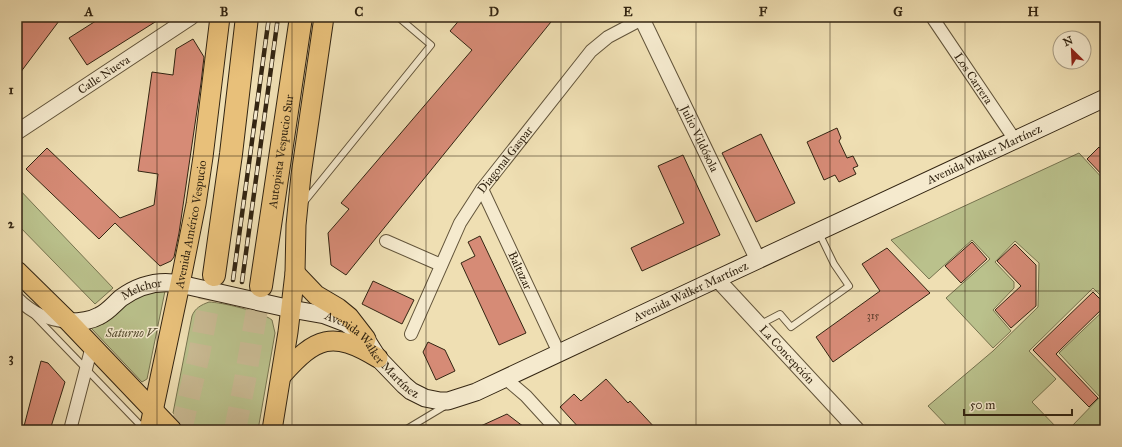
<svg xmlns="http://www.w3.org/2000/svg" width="1122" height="447" font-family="'IM FELL Great Primer',serif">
<rect width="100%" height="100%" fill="#efdfb3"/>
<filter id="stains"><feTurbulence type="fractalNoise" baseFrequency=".005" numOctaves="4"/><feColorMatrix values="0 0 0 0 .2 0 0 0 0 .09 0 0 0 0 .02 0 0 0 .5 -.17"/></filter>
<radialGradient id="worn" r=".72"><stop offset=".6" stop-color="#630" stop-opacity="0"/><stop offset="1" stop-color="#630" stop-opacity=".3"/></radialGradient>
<g fill="#bac18c" stroke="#76734f">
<polygon points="1079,153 1105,181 1105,300 1093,288 1029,351 1056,379 1032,402 1059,430 951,430 928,406 993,351 1038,307 1039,263 1015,241 995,262 1014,282 1014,288 993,310 1011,331 993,348 946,298 990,259 972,240 929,279 891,240"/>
<polygon points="17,187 113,288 95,304 17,224"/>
<polygon points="163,290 165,291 147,379 142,382 91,328 101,324 132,298"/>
<path d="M209 302C221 302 262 312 272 320L275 333 258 430H191L173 413 192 316C195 308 201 305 209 302Z"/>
<polygon points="1105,309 1105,430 1076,430 1072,426 1100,397 1059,353"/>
</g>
<g fill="#d68b76" stroke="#332512">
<polygon points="17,17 62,17 17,77"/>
<polygon points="102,17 163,17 87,65 69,38"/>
<polygon points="462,17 555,17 346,275 331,265 328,233 349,209 341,203 472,50 450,31"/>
<polygon points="193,39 204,57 201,83 179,233 174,257 171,261 160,266 115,223 99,239 26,169 47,148 120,218 154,205 158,174 138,171 152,72 173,75 176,49"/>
<polygon points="837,128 841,138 839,141 847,158 853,156 858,166 853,168 856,174 839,182 835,175 824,180 807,142"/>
<polygon points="761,134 795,203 756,222 722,153"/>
<polygon points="1099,147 1105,153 1105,178 1087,159"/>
<polygon points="683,155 720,235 642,271 631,248 684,223 658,166"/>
<polygon points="480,236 526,333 499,345 461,263 475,256 468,242"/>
<polygon points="972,242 987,259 961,283 945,266"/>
<polygon points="1015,244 1036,265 1036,306 1011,328 995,310 1021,286 997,261"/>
<polygon points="887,248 930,293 833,362 816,337 880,291 862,264"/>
<polygon points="373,281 414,300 402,324 362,304"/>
<polygon points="1093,292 1105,304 1105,306 1056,354 1098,398 1089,407 1033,350"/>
<polygon points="428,342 445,350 455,371 436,380 423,352"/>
<polygon points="41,361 48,363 65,382 50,430 23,430"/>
<polygon points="606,379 628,403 630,401 657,430 581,430 560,407 574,394 581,401"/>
<polygon points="507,414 528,430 472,430"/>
</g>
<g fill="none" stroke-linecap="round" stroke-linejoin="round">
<g stroke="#c9ba93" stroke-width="22" stroke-dasharray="22 11" stroke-linecap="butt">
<polyline points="181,430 199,355 214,275"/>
<polyline points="235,430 245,380 261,286"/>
</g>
<g stroke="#62543a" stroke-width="8">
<g id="service">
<polyline points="304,202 431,45 398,17"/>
<polyline points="35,316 145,430"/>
<polyline points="761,324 780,314 791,327 849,286 834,264 819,233"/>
<polyline points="405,430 445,406"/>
</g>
</g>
<g stroke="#62543a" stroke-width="14">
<g id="minor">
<path id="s1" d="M932 17 1015 140"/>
<path id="s2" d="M482 189 559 353"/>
<polyline points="386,241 441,265"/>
<path d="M17 298C32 313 47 320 69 322"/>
<path id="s3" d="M411 334 460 223 482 189 591 51 608 37 642 19"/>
<polyline points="505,378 526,396 557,430"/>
<polyline points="70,430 92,346"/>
</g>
</g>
<g stroke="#62543a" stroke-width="17">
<g id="tertiary">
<path id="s4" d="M641 17 758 260"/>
<path id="s5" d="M17 132 191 17"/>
<path id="s6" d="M717 279 857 430"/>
</g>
</g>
<g stroke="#332512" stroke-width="19">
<g id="secondary">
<path id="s7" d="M69 322C79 322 90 321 99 316 108 312 114 304 121 298 139 285 159 280 180 284L291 309 325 315 346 323 360 333 366 339 378 358 404 385 411 391 425 398 440 401H448L476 392 704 285 1105 98"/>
</g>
</g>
<g stroke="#332512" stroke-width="21">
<g id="primary">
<polyline points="17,271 69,322 172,430"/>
<polyline points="295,273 316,295 338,308 349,317 366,339"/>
<path d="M282 375C316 337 332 330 378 358"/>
<path id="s8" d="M149 430 180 284 196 204 203 157 220 17"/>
<polyline points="272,430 288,332 295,273 296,225 301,175 324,17"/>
</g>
</g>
<g stroke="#332512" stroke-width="24">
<g id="motorway">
<polyline points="214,275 231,154 247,17"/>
<path id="s9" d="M261 286 301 17"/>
</g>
</g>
<use href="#service" stroke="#f5eace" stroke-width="6"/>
<use href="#minor" stroke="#f5eace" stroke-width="12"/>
<use href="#tertiary" stroke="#f5eace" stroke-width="15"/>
<use href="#secondary" stroke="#f5eace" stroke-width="17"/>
<use href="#primary" stroke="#e8c07a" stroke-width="19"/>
<use href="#motorway" stroke="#e8c07a" stroke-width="22"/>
<g stroke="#332512" stroke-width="4.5">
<g id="rail">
<polyline points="233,280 269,17"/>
<polyline points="242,282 278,17"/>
</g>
</g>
<use href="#rail" stroke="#f5eace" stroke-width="3" stroke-dasharray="9" stroke-linecap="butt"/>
</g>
<path fill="none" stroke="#332512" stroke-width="1" stroke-opacity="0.55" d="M157 17V430M292 17V430M426 17V430M561 17V430M696 17V430M830 17V430M965 17V430M17 156H1105M17 291H1105"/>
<g text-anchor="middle" stroke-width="3" stroke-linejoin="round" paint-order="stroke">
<g font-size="10" fill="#5c3e2b">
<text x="873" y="319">315</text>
</g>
<g font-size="12" fill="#332512" stroke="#f5eace">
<text dy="4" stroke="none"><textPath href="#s5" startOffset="104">Calle Nueva</textPath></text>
<text dy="4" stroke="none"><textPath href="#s1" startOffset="74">Los Carrera</textPath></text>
<text dy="4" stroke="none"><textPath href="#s4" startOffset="135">Julio Vildósola</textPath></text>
<text dy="4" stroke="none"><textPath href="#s9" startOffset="136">Autopista Vespucio Sur</textPath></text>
<text dy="4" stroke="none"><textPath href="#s7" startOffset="1017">Avenida Walker Martínez</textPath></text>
<text dy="4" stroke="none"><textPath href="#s3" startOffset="199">Diagonal Gaspar</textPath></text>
<text dy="4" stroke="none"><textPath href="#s8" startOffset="210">Avenida Américo Vespucio</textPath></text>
<text dy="4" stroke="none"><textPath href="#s2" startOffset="90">Baltazar</textPath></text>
<text dy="4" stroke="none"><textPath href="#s7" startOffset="693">Avenida Walker Martínez</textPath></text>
<text dy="4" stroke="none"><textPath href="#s7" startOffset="82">Melchor</textPath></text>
<text dy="4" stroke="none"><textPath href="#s6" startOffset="103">La Concepción</textPath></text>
<text dy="4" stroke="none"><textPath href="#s7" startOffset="333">Avenida Walker Martínez</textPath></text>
</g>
<g font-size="12" font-style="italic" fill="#554c30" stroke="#f5eace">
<text x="131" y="337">Saturno V</text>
</g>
</g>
<rect width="1122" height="447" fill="none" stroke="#efdfb3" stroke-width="44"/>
<g transform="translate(1072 50) rotate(336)"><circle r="19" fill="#f5eace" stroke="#a79b83"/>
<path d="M0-3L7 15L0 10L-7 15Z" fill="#8f2418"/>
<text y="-6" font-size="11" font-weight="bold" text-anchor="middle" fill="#332512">N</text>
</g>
<path d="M964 409v6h108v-6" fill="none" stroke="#332512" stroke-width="2"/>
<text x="970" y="409" font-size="12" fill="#332512" stroke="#f5eace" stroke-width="3" paint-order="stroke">50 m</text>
<rect x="22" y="22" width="1078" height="403" fill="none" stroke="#332512" stroke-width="1.5"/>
<g font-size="13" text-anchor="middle" font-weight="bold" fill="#332512">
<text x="89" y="16">A</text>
<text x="224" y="16">B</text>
<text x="359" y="16">C</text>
<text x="494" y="16">D</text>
<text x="628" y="16">E</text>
<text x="763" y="16">F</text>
<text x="898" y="16">G</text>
<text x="1033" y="16">H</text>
<text x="11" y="94">1</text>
<text x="11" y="228">2</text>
<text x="11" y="362">3</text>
</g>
<rect width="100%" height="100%" filter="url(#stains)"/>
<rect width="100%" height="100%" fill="url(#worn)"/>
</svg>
